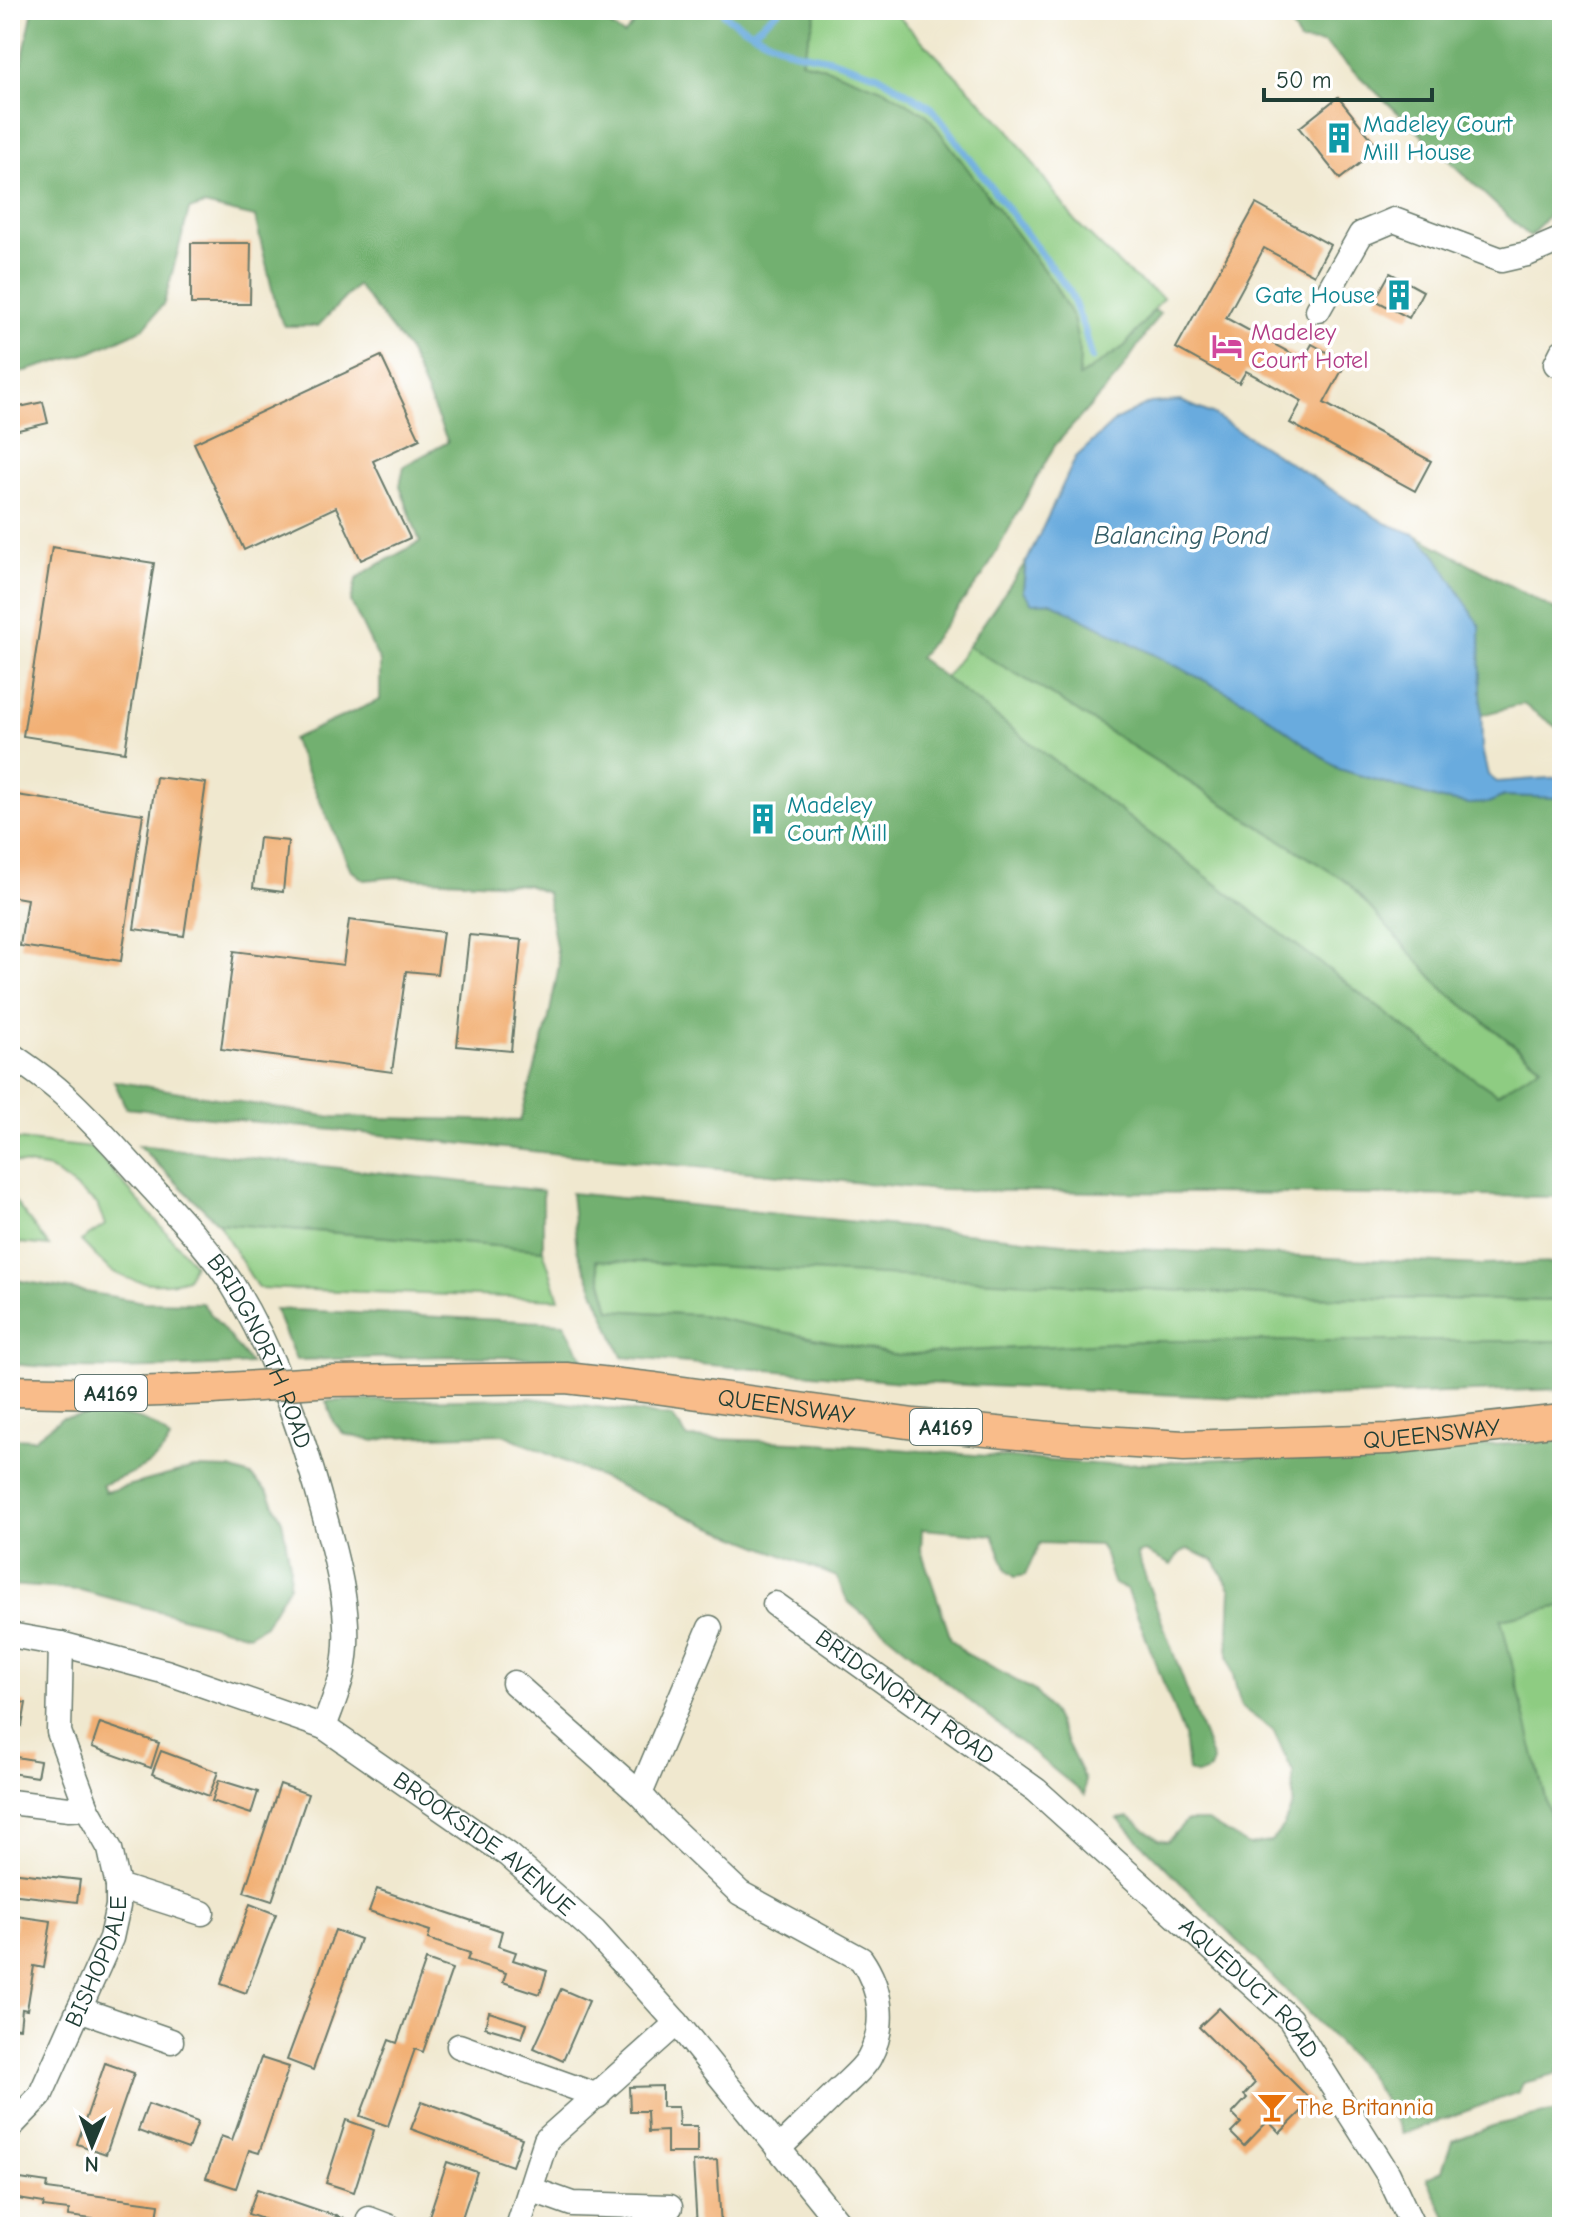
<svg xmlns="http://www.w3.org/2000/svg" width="1572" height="2237" font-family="'Comic Neue',sans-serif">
<rect width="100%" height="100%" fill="#fff"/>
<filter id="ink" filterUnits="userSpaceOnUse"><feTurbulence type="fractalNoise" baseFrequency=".0125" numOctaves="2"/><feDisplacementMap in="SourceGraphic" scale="16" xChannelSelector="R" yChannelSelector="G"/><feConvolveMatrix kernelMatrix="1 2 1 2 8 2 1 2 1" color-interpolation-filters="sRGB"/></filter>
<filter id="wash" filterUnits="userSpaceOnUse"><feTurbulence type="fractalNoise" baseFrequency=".006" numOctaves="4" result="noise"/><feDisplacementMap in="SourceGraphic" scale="32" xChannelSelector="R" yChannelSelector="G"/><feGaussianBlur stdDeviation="1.8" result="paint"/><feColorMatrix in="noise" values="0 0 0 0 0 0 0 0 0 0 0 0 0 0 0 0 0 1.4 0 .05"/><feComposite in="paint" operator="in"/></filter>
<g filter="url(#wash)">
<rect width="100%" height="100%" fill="#f0e8cf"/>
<g fill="#8ecc82" stroke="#56845b" stroke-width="2">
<polygon points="817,10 892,10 1008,129 1075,221 1127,272 1163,298 1125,346 1078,378 1080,353 1073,318 1054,284 927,115 801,61"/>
<polygon points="968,646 1039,687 1347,882 1444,990 1541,1067 1497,1094 1454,1065 945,678"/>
<path d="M10 1139 92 1148 194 1264 187 1279C164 1287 128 1284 108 1268 99 1260 90 1250 81 1241L105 1225 97 1204 50 1169 10 1162Z"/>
<polygon points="10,1195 49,1246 10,1242"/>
<polygon points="218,1223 543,1250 559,1299 258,1288"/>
<polygon points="596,1259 1297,1297 1562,1301 1562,1341 1142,1341 897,1355 701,1315 610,1310"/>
<polygon points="1562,1606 1562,1867 1500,1619"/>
</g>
<g fill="#72b070" stroke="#487652" stroke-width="2">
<polygon points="33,10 597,10 608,24 624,35 646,10 817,10 801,61 826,68 887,91 927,115 1054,284 1073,318 1080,353 1079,377 1125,346 1154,310 1160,313 1117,377 1055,445 984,574 919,658 1454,1065 1497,1094 1541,1066 1444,990 1347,882 1039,687 968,646 1025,563 1023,591 1032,603 1051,602 1249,703 1339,769 1442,800 1469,804 1488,803 1504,796 1562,798 1562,1197 937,1190 550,1153 126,1108 114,1081 331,1117 520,1121 548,1022 559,965 547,893 527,885 396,877 364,880 351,870 292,739 380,700 380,662 351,602 356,580 367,571 420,542 400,486 404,466 448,442 408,350 357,285 318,326 285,326 278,314 255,217 204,205 189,210 164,303 144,328 92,352 15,374 10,372 10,118"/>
<polygon points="1283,10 1562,10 1562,199 1530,237 1324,43 1300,42"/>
<polygon points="1414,534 1559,612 1562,609 1562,731 1523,704 1481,715 1480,626"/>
<polygon points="138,1145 543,1191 543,1250 218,1223"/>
<polygon points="571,1193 1113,1248 1481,1265 1562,1263 1562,1301 1297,1297 596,1260 610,1310 701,1315 897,1355 1142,1341 1562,1341 1562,1389 1261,1399 902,1382 622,1357 577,1250"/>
<path d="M10 1279 144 1302 202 1303 251 1364C171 1368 90 1372 10 1364Z"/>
<polygon points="275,1309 564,1323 583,1359 449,1356 296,1360"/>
<path d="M530 1398 672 1417 688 1438 818 1443 1107 1465 1562 1441V1606L1501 1619 1562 1867V2063L1555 2075 1523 2083 1519 2092 1403 2134 1367 2073 1118 1819 1129 1817 1158 1839 1168 1841 1186 1821H1207L1248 1845 1271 1842 1284 1825 1293 1804V1772L1273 1730 1241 1707 1228 1655 1231 1590 1215 1561 1188 1549 1177 1556 1171 1565 1145 1552 1137 1554 1213 1761 1210 1770 1198 1775 1188 1771 1184 1736 1127 1589 1114 1584C1107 1571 1109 1556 1099 1545L1040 1543 1025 1575 1015 1577 1007 1571 993 1535 922 1529 921 1550 951 1639 965 1653 1035 1691 1052 1712 1085 1780V1795L847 1601 837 1577 707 1525 503 1434 393 1437 375 1441 344 1434 335 1424 326 1401Z"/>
<path d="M98 1413C125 1415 153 1417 170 1440 157 1467 128 1474 102 1485L105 1492 194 1468 230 1469 251 1476 268 1492 282 1520 290 1565 289 1585 265 1625 248 1635 80 1590 10 1585V1438L34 1439 62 1418Z"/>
<polygon points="1557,2111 1562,2111 1562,2227 1451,2227 1427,2178 1442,2171 1452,2141 1495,2125"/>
</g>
<polygon fill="#69abde" stroke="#447489" stroke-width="2" points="1181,401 1212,414 1385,523 1414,534 1434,552 1480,626 1482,749 1488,775 1497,782 1562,777 1562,798 1504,796 1488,803 1469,804 1442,800 1339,769 1249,703 1051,602 1032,603 1023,591 1026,563 1076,457 1116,420 1150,403"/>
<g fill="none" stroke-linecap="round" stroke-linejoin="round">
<g stroke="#69abde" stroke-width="7">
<polyline points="724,15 752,32 791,51 830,59 878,75 932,108 1070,292 1084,328 1092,358"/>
<polyline points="752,32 779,10"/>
</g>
</g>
<g id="blocks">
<g fill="#f2b075">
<polygon points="1338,97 1379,148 1340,179 1299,128"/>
<polygon points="1256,204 1330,245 1314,275 1264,248 1226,318 1303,360 1312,344 1346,363 1324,403 1431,461 1415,491 1290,423 1302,401 1246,371 1239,383 1176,348"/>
<polygon points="191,243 251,243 250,304 191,304"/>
<polygon points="1390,273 1423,291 1409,318 1375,300"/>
<polygon points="381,356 420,439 373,461 410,538 361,560 336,507 244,550 194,443"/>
<polygon points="43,402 48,423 10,432 10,409"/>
<polygon points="52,547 154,563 125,752 23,736"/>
<polygon points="156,777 206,783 184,936 134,929"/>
<polygon points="10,794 143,814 121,961 20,946 27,899 10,896"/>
<circle cx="763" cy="818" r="8"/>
<polygon points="259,838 288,841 283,892 253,888"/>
<polygon points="349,920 443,932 437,974 406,971 392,1072 221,1049 234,951 343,965"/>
<polygon points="469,935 522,940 511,1051 457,1046"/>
<polygon points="10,1700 26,1703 22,1726 10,1724"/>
<polygon points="100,1723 159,1743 151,1768 92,1747"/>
<polygon points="161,1751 218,1772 209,1796 152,1774"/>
<polygon points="10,1756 40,1761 37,1777 10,1773"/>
<polygon points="219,1780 258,1792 251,1814 212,1801"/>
<polygon points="280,1784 308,1794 272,1901 244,1892"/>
<polygon points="10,1872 80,1880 77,1902 10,1894"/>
<polygon points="377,1889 502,1931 498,1946 516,1952 513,1960 547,1971 540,1994 503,1982 506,1973 467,1960 470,1953 428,1939 430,1931 369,1911"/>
<polygon points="250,1904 276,1914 246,1993 221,1984"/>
<polygon points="16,1916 51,1921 44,1968 34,1966 27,2010 22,2009 20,2028 10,2027 10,1959"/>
<polygon points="335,1930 360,1939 313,2070 287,2060"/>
<polygon points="426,1960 452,1969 423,2052 415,2049 388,2126 360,2116 389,2040 397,2043"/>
<polygon points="561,1989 589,2001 563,2061 534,2048"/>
<polygon points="1219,2008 1312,2101 1280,2133 1268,2121 1244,2146 1231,2133 1241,2123 1232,2114 1247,2098 1244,2095 1255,2083 1199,2027"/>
<polygon points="489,2012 527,2024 522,2038 485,2027"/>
<polygon points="261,2058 289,2067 259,2153 249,2150 236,2188 206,2178 221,2136 232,2140"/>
<polygon points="105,2063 134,2073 106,2154 77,2144"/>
<polygon points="662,2086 662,2107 678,2107 679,2126 697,2126 697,2153 667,2153 667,2131 648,2132 647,2111 630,2111 629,2087"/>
<polygon points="422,2101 522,2138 512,2166 411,2129"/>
<polygon points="148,2104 198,2122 188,2149 138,2131"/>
<polygon points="346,2120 374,2130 354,2192 326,2183"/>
<polygon points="717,2160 721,2227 697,2227 693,2162"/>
<polygon points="447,2162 477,2172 459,2227 432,2227 426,2225"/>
<polygon points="20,2179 48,2183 47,2189 159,2204 156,2227 68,2216 69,2210 43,2207 44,2203 18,2199"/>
<polygon points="257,2189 362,2225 361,2227 286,2227 248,2214"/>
</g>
</g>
</g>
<g filter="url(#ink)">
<use href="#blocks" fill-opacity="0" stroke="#68796a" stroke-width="2"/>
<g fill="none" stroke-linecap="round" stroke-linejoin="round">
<g stroke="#68796a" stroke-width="27">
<g id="minor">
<polyline points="1318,310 1361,234 1394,220 1501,260 1527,254 1562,239"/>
<polyline points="1556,364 1562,352"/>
<path id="s1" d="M10 1054C28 1067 47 1079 63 1094 96 1124 125 1158 155 1191 182 1221 210 1250 232 1284 274 1352 300 1427 321 1503 335 1554 354 1616 343 1670 339 1689 331 1708 324 1727"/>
<path id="s2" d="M775 1604 1036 1790 1290 2019 1388 2174 1413 2227"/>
<path id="s3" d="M10 1635 61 1644 166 1672 324 1727 508 1855 594 1931 677 2023 842 2227"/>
<path d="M514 1683 640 1794 664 1821 740 1893 861 1959C881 1988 887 2025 869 2058 863 2069 849 2080 840 2089 819 2109 799 2129 778 2149"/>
<polyline points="640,1794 710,1628"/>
<polyline points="10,1802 69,1809 87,1808"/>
<polyline points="118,1886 202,1913"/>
<polyline points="79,2009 171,2041"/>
<polyline points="459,2046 598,2096"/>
<path id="s4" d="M10 2127 40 2096 111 1938 118 1906V1886L110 1849 87 1808 59 1732 61 1644"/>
<polyline points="530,2189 572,2204 670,2207"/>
<polyline points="369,2219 390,2227"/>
<polyline points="518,2227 546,2140 677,2023"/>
</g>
</g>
<g stroke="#68796a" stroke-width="33">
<g id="major">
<path id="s5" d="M332 1381 566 1378 655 1388 914 1424 1070 1439 1184 1446 1389 1439 1562 1420"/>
<polyline points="10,1391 107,1393 213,1389"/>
</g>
</g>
<use href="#minor" stroke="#fff" stroke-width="24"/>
<use href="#major" stroke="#f9bc8a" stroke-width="30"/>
<g stroke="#68796a" stroke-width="33" stroke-linecap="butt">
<polyline id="major-bridge" points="213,1389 332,1381"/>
</g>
<use href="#major-bridge" stroke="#f9bc8a" stroke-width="30"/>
</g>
</g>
<defs>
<g id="building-bare" transform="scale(2.4)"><path d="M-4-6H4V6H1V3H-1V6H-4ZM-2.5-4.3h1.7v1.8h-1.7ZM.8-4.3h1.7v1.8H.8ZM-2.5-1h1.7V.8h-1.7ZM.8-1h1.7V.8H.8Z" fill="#0f9aa8" stroke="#fff" stroke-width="2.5" paint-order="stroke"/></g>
<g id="hotel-bare" transform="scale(2.4)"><path d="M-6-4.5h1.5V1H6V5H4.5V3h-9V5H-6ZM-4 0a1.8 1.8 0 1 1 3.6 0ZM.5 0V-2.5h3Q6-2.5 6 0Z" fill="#d1479c" stroke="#fff" stroke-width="2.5" paint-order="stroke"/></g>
<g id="bar-bare" transform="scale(2.4)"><path d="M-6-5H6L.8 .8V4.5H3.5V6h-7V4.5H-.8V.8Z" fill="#e8710a" stroke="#fff" stroke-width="2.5" paint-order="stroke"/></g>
</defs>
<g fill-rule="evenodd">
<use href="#building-bare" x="1339" y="138"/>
<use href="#building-bare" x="1399" y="295"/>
<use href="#hotel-bare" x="1227" y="346"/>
<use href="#building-bare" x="763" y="819"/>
<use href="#bar-bare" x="1272" y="2107"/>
</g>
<g text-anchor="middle" stroke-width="7" stroke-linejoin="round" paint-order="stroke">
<g fill="#fff" stroke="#627771" stroke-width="2">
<rect x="75" y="1375" width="72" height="36" rx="6"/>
<rect x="910" y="1409" width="72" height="36" rx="6"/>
</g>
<g font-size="22" font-weight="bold" fill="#1f3d34">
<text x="111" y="1401">A4169</text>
<text x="946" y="1435">A4169</text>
</g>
<g font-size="24" fill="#0d838f" stroke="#fff" text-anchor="start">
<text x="1363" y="132">Madeley Court<tspan x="1363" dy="28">Mill House</tspan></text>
<text x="1375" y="303" text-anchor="end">Gate House</text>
<text x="787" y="813">Madeley<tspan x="787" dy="28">Court Mill</tspan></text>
</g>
<g font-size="24" fill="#b23c85" stroke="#fff" text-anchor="start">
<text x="1251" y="340">Madeley<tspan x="1251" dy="28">Court Hotel</tspan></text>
</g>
<g font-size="24" fill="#1f3d34" stroke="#fff">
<text dy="8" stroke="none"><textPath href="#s1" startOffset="394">BRIDGNORTH ROAD</textPath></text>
<text dy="8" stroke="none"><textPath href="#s5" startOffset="456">QUEENSWAY</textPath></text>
<text dy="8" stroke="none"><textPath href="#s5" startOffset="1104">QUEENSWAY</textPath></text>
<text dy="8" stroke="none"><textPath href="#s2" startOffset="160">BRIDGNORTH ROAD</textPath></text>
<text dy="8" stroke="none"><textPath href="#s3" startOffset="526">BROOKSIDE AVENUE</textPath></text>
<text dy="8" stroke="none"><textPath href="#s4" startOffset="190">BISHOPDALE</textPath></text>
<text dy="8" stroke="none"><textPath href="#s2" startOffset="612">AQUEDUCT ROAD</textPath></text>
</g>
<g font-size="24" fill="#c56008" stroke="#fff" text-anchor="start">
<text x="1296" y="2115">The Britannia</text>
</g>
<g font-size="26" font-style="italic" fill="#355e67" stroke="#fff">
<text x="1181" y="544">Balancing Pond</text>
</g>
</g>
<rect width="1572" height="2237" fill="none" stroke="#fff" stroke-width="40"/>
<g transform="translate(92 2145) rotate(181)" stroke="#ffffff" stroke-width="6" paint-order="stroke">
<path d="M0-6L14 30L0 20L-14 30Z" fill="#1f3d34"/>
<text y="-12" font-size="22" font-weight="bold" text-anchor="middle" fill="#1f3d34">N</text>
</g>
<path d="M1264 88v12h168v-12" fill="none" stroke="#1f3d34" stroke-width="4"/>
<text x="1276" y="88" font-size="24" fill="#1f3d34" stroke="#ffffff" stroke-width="6" paint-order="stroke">50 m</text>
</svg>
